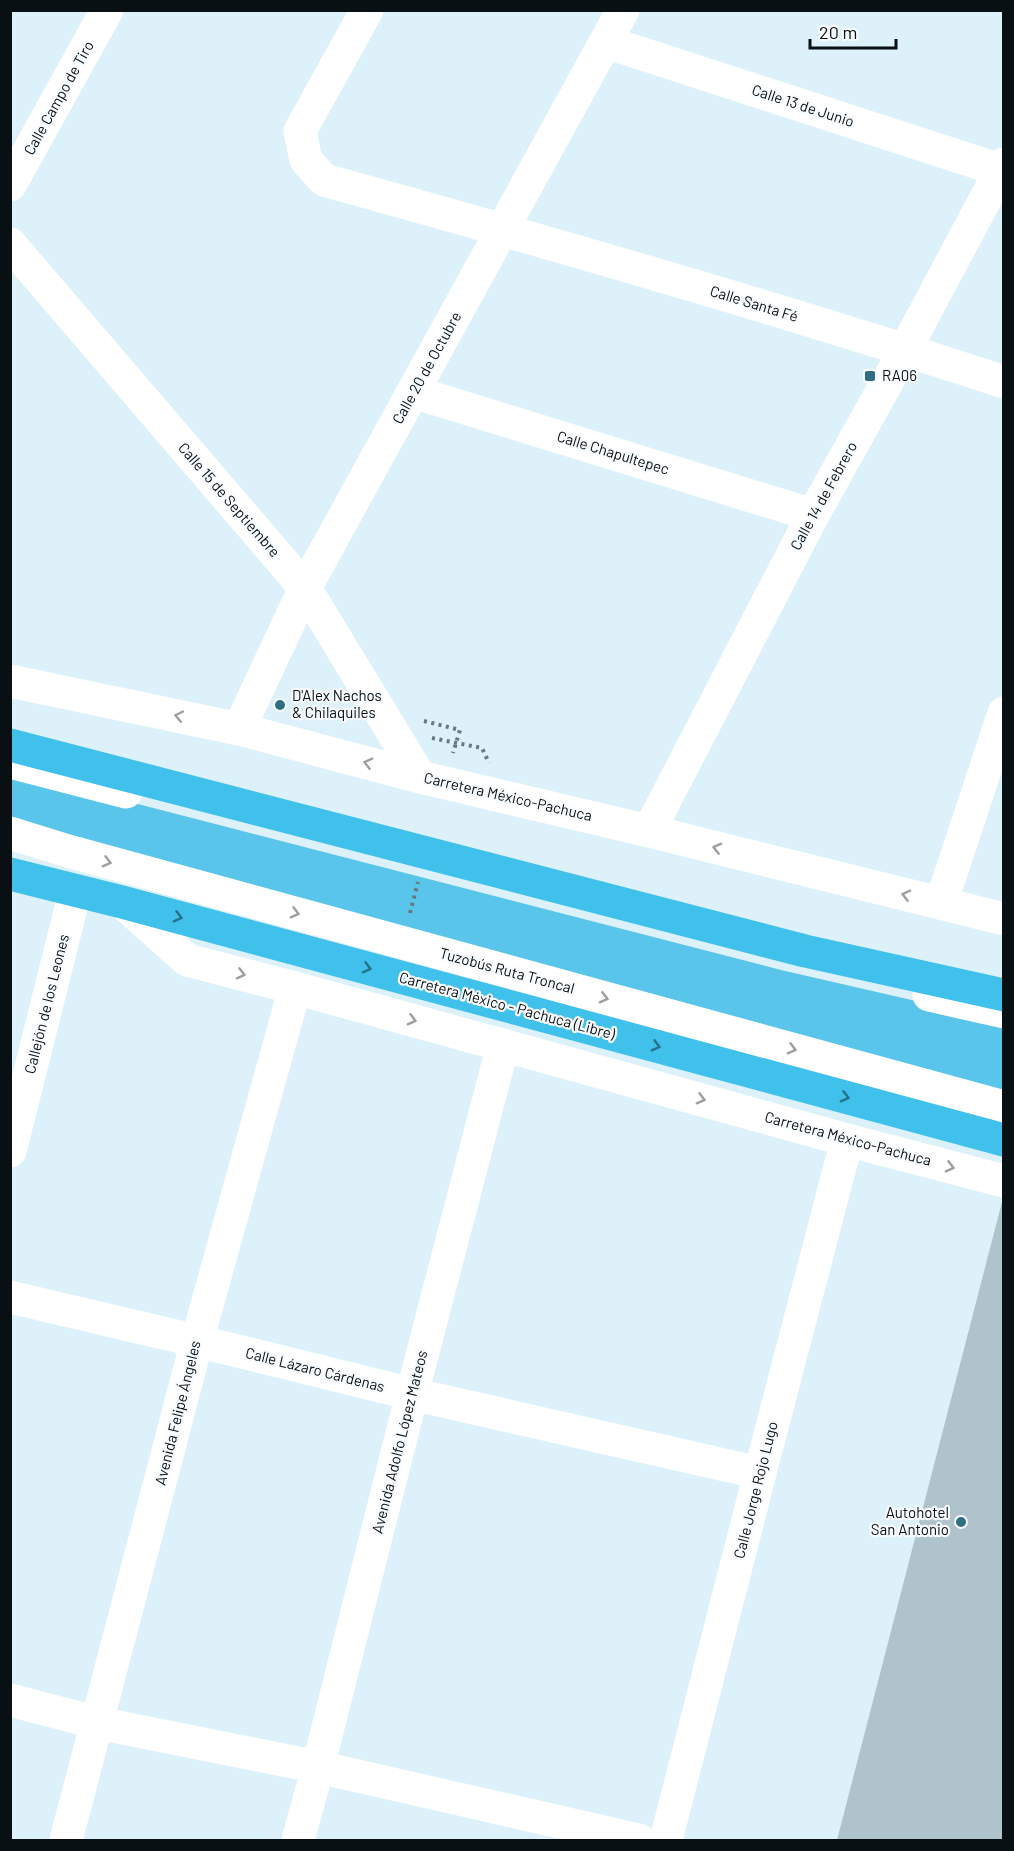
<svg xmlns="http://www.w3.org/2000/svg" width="1014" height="1851" font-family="Barlow,sans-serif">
<rect width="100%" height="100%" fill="#dcf1fa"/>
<polygon fill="#5ac5ea" points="10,771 781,970 1003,1021 1003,1100 11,828"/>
<polygon fill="#aec3cb" points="1003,1198 1004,1840 837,1840"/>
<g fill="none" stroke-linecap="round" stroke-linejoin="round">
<g stroke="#6a787e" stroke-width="4" stroke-dasharray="3 4.5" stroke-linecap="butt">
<polyline points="424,721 460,730 453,753"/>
<polyline points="432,738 482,748 489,763"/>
<polyline points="410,913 418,882"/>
</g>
<g stroke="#fff" stroke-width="33">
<path d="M367 10 300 131 306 160 324 180C552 243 779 308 1004 382"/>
<polyline points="606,42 1000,170"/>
<polyline points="10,185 107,10"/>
<polyline points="10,244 305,588 420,777"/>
<polyline points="413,392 813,515"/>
<polyline points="10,681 239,729 420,777 649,831 1004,919"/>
<polyline points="239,729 305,588 623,10"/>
<polyline points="10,762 126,792"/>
<polyline points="649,831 813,515 905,350 1004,164"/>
<polyline points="10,833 68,851 1004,1107"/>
<polyline points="122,902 187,960 295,988 847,1140 1004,1181"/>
<polyline points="941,903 1004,713"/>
<polyline points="929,995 1004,1012"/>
<polyline points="10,1151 75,892"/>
<polyline points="10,1297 197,1341 412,1394 760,1473"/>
<polyline points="10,1700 98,1723 318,1767 639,1840"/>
<polyline points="66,1840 197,1341 295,988"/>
<polyline points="298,1840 318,1767 412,1394 503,1045"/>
<polyline points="666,1840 760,1473 847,1140"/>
</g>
<g stroke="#40c1eb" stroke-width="33">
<polyline points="10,745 805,951 1004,995"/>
<polyline points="10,874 122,902 1004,1140"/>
</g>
</g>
<defs><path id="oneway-chevron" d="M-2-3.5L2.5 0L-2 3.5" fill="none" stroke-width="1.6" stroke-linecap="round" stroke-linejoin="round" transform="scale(1.5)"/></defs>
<g stroke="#9d9fa1">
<use href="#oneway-chevron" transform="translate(179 716) rotate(-168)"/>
<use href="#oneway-chevron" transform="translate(368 763) rotate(-165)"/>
<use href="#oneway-chevron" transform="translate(717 848) rotate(-166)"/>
<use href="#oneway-chevron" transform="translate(107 862) rotate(15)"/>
<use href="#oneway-chevron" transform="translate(906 895) rotate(-166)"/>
<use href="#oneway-chevron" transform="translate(295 913) rotate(15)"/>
<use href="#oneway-chevron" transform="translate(241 974) rotate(14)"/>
<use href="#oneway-chevron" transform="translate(604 998) rotate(15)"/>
<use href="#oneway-chevron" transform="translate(412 1020) rotate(15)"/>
<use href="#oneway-chevron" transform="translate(792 1049) rotate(15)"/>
<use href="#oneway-chevron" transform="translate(701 1099) rotate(15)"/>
<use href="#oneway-chevron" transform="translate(950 1167) rotate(15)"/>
</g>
<g stroke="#27718a">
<use href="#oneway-chevron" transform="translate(178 917) rotate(15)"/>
<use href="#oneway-chevron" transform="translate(367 968) rotate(15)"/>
<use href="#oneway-chevron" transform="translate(656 1046) rotate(15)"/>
<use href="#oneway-chevron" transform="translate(845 1097) rotate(15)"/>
</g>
<g fill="#2f6e83" stroke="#f7fbfd" stroke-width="2">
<rect x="864" y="370" width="12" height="12" rx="3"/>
<circle cx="280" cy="705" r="6"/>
<circle cx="961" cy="1522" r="6"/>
</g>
<g text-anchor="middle" stroke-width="4.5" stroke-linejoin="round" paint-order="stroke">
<g font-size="15" fill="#091013" stroke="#f7fbfd">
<text transform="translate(59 98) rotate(-61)" y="5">Calle Campo de Tiro</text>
<text transform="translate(803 106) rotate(18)" y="5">Calle 13 de Junio</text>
<text transform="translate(754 304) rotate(17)" y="5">Calle Santa Fé</text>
<text transform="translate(427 368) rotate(-61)" y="5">Calle 20 de Octubre</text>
<text transform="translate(613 453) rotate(17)" y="5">Calle Chapultepec</text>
<text transform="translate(824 496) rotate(-61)" y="5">Calle 14 de Febrero</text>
<text transform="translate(229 500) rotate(49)" y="5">Calle 15 de Septiembre</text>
<text transform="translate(508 797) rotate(13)" y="5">Carretera México-Pachuca</text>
<text transform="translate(507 971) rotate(15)" y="5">Tuzobús Ruta Troncal</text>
<text transform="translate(47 1004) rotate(-76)" y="5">Callejón de los Leones</text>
<text transform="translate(507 1006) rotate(15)" y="5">Carretera México - Pachuca (Libre)</text>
<text transform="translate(848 1139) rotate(15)" y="5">Carretera México-Pachuca</text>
<text transform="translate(315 1370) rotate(14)" y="5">Calle Lázaro Cárdenas</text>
<text transform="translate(178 1413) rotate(-76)" y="5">Avenida Felipe Ángeles</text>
<text transform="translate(400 1442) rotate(-76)" y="5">Avenida Adolfo López Mateos</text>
<text transform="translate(756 1490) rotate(-76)" y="5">Calle Jorge Rojo Lugo</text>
</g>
<g font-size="15" fill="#091013" stroke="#f7fbfd" text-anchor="start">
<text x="882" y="381">RA06</text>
<text x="292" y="701">D'Alex Nachos<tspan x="292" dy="17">&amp; Chilaquiles</tspan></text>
<text x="949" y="1518" text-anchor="end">Autohotel<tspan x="949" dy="17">San Antonio</tspan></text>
</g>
</g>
<rect width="1014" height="1851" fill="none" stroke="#091013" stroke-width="24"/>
<path d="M810 39v9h86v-9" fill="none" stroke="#091013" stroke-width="3"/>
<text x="819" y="39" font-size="18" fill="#091013" stroke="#f7fbfd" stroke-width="4.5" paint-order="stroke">20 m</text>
</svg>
